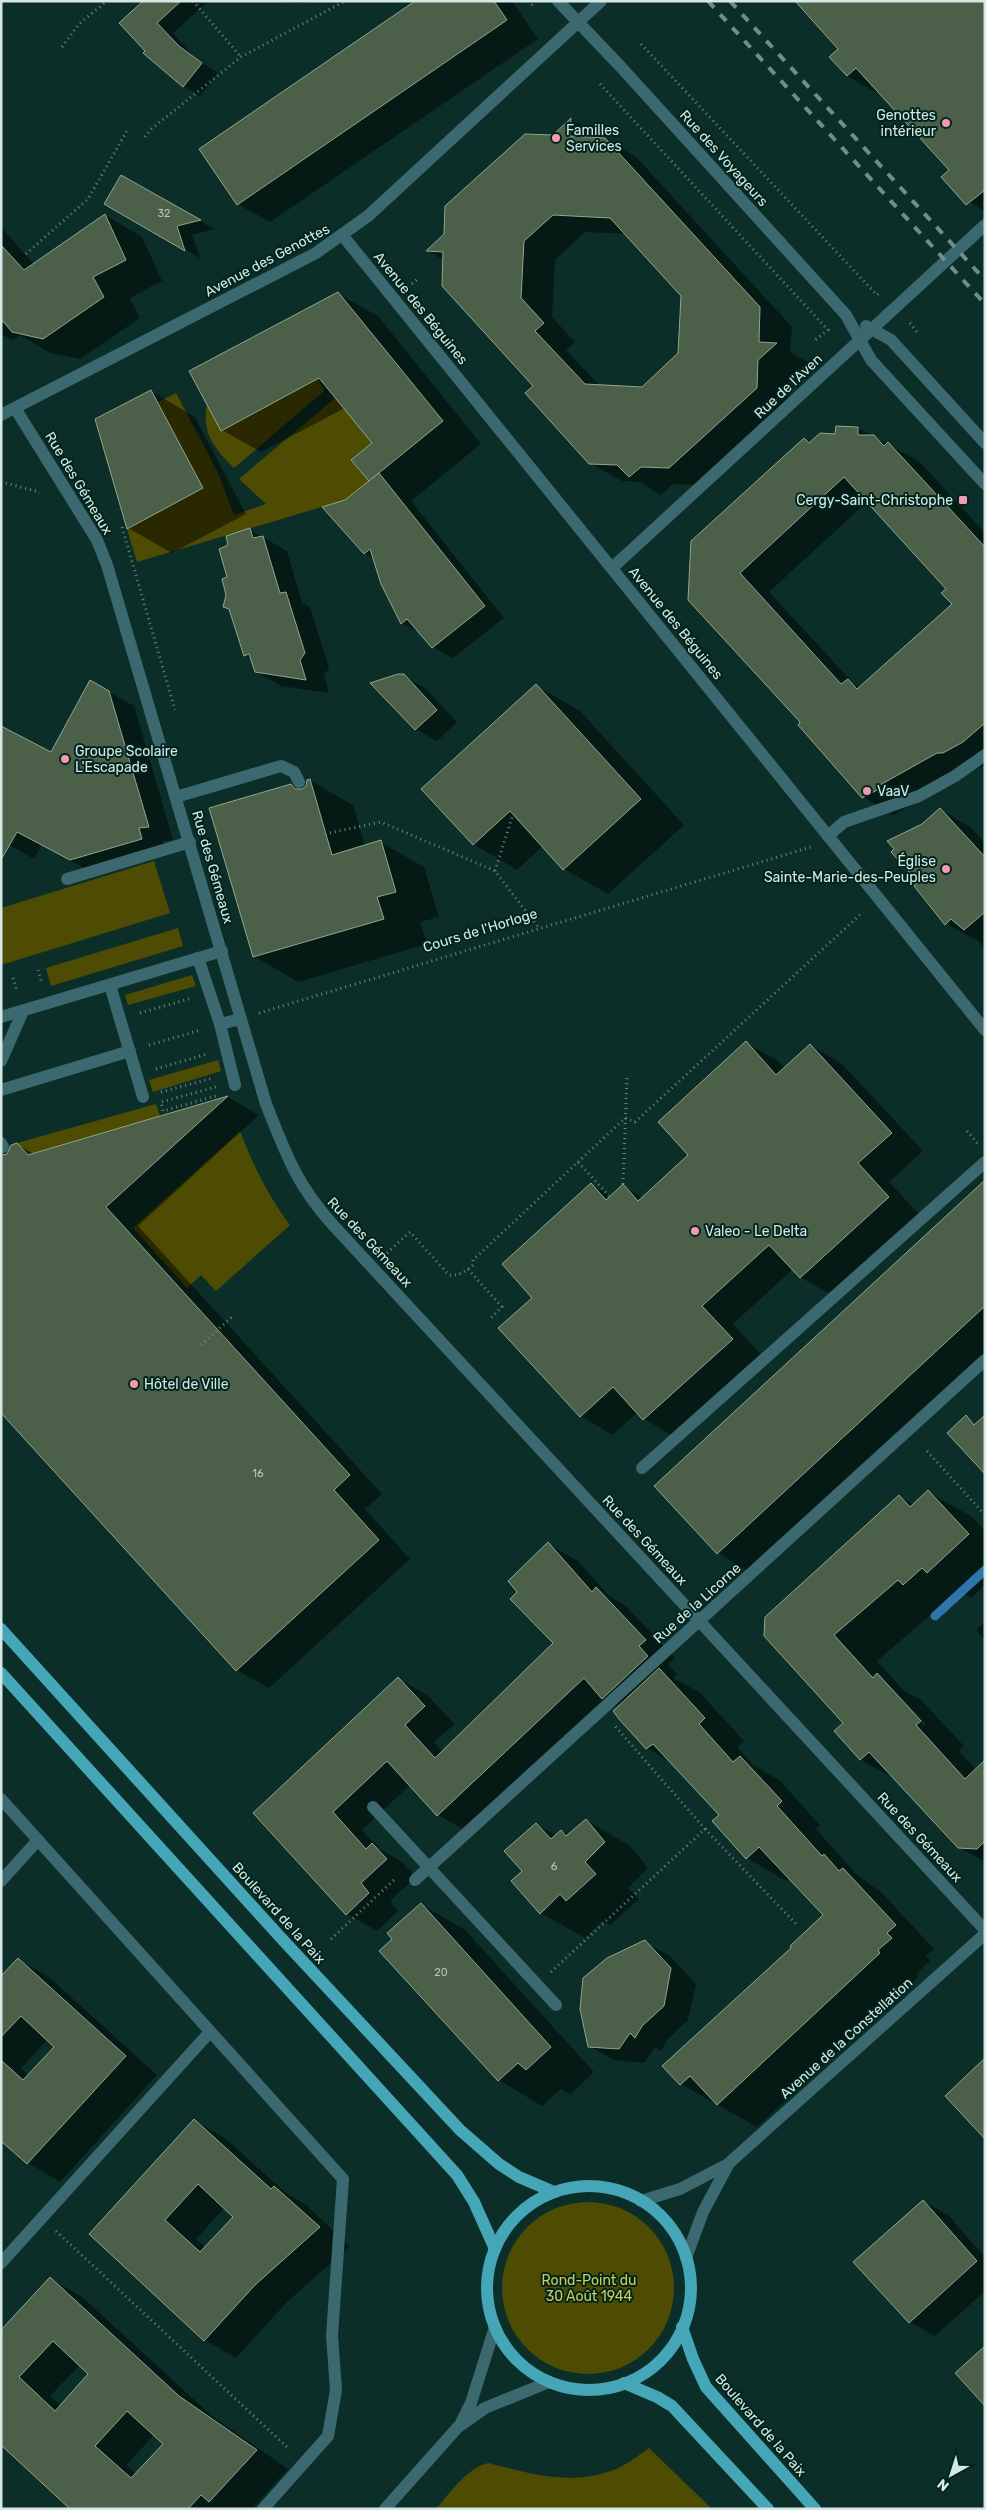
<svg xmlns="http://www.w3.org/2000/svg" width="986" height="2510" font-family="Rubik,sans-serif">
<rect width="100%" height="100%" fill="#0b2f28"/>
<g fill="#4e4c02">
<path d="M318 379 324 391 234 468C215 449 201 433 207 404L221 431Z"/>
<polygon points="176,393 218,473 234,515 266,504 239,479 335,398 372,443 351,460 369,481 345,500 137,562 127,529 203,488 158,402"/>
<polygon points="154,861 170,913 1,965 1,908"/>
<polygon points="178,928 183,946 51,986 46,968"/>
<polygon points="192,975 196,986 128,1005 125,995"/>
<polygon points="218,1060 221,1071 153,1092 149,1080"/>
<polygon points="156,1104 160,1116 28,1155 17,1143"/>
<path d="M240 1131C253 1165 268 1196 290 1225L216 1291 201 1275 187 1288 133 1228Z"/>
<circle cx="588" cy="2288" r="86"/>
<path d="M649 2448 712 2509H436C450 2493 467 2468 488 2463 532 2474 571 2487 616 2469 628 2464 639 2455 649 2448Z"/>
</g>
<g fill="#0007" fill-rule="evenodd">
<polygon points="142,1 208,1 173,33 195,58 218,73 200,96 183,86 147,51 138,4"/>
<polygon points="275,1 304,1 305,3 277,2"/>
<polygon points="417,1 512,1 538,39 270,222 238,204"/>
<polygon points="985,1 985,211 962,198 951,170 884,97 847,76 840,49"/>
<path d="M571 119 636 157 792 327 790 352 807 362 789 379 788 406 701 485 673 484 661 495 640 482 622 481 590 463 444 260 428 251ZM585 232 627 234 682 295 680 354 642 388 600 386 566 350 575 342 552 317 555 260Z"/>
<polygon points="121,176 215,229 192,235 200,258 105,204"/>
<polygon points="105,215 142,237 162,281 130,298 140,318 80,359 50,353 20,335 12,340 1,334 1,227 34,264"/>
<polygon points="338,294 378,316 481,444 411,501 504,618 453,658 433,647 422,634 402,623 374,559 364,553 345,501 371,481 374,444 345,408 261,452 222,430"/>
<polygon points="151,391 195,417 246,514 172,553 128,528"/>
<path d="M858 428 919 461 985 533V765L974 770H969L910 803 911 805 894 815 863 797 802 722 689 600 804 439 811 443ZM868 501 948 589 954 604 861 688 854 684 769 592Z"/>
<polygon points="250,530 287,551 302,603 310,607 329,668 324,675 329,693 281,686 256,672 252,660 245,655 231,611 224,607 230,546"/>
<polygon points="404,676 425,688 457,722 437,741 415,729"/>
<polygon points="91,682 134,706 173,840 163,841 166,853 95,874 42,845 34,859 9,845 51,754"/>
<polygon points="536,686 580,711 684,825 608,894 564,869 543,846 517,870 473,844"/>
<polygon points="309,780 353,805 365,846 380,842 424,867 439,917 420,922 427,944 298,982 254,956 291,785 300,791 307,787"/>
<polygon points="940,809 970,827 985,843 985,948 978,941 946,924 920,882 923,825"/>
<polygon points="746,1043 778,1061 785,1069 810,1045 842,1064 923,1151 889,1182 920,1215 832,1295 800,1277 793,1269 733,1324 764,1358 676,1438 644,1419 638,1412 612,1435 581,1416 534,1298 591,1185 611,1196 623,1186 643,1198 690,1155"/>
<polygon points="228,1097 259,1115 138,1226 382,1494 365,1509 410,1559 269,1688 237,1670 1,1411 1,1154 7,1156 16,1144 34,1154"/>
<polygon points="985,1181 985,1354 750,1572 718,1553"/>
<path d="M928 1492 972 1517 985 1531V1585L971 1598 965 1594 948 1610 941 1606 877 1661 903 1690 921 1700 964 1746 959 1751 976 1770 985 1762V1862L959 1847 897 1780 861 1760 835 1731 845 1723 765 1636 899 1496 914 1505ZM888 1687H891L926 1724 924 1726Z"/>
<polygon points="548,1544 578,1561 609,1596 626,1606 675,1658 668,1664 677,1674 673,1678 699,1692 744,1741 737,1747 753,1765 779,1780 820,1825 816,1829 857,1875 882,1893 934,1949 926,1956 930,1961 916,1974 919,1976 757,2127 681,2084 793,1948 825,1915 790,1878 786,1881 747,1858 714,1821 720,1815 672,1763 647,1748 614,1711 619,1707 608,1701 468,1832 438,1815 410,1785 362,1830 380,1849 402,1862 416,1877 390,1901 398,1911 377,1931 347,1914 254,1813 398,1678 428,1696 455,1724 434,1742 443,1752 555,1643 519,1592"/>
<polygon points="985,1622 985,1640 976,1630"/>
<polygon points="586,1820 630,1846 648,1868 628,1888 639,1899 610,1925 602,1921 585,1938 541,1913 524,1871 536,1824 556,1836 562,1831 569,1835"/>
<polygon points="421,1904 465,1930 594,2072 570,2095 561,2089 542,2106 499,2080"/>
<polygon points="645,1942 670,1956 696,1984 688,2020 667,2040 661,2051 655,2047 644,2063 614,2060 589,2046"/>
<path d="M18 1959 50 1978 157 2075 60 2182 28 2163 1 2139V1978ZM48 2039 56 2047 29 2076 21 2068Z"/>
<path d="M195 2121 226 2139 286 2193 306 2205 350 2246 286 2303 236 2358 205 2340 91 2234ZM225 2207 235 2217 206 2248 196 2239Z"/>
<polygon points="923,2201 948,2215 985,2257 985,2291 935,2336 910,2322"/>
<path d="M50 2278 82 2297 212 2416 288 2469 252 2509H72L1 2443V2332ZM80 2365 90 2374 61 2406 50 2396ZM154 2435 164 2444 136 2474 126 2465Z"/>
</g>
<g fill="none" stroke-linecap="round" stroke-linejoin="round">
<polyline stroke="#2e75ab" stroke-width="9" points="935,1616 985,1570"/>
</g>
<g fill="#4b5f49" stroke="#90a68d" fill-rule="evenodd">
<polygon points="143,1 181,1 157,23 179,46 202,63 183,87 143,53 145,51 119,23"/>
<polygon points="415,1 494,1 507,20 237,205 199,149"/>
<polygon points="795,1 985,1 985,190 966,205 941,177 949,170 856,68 847,76 829,57 838,49"/>
<path d="M571 118 570 136 605 138 760 307 759 342 777 343 758 360 757 388 669 468 641 467 629 477 617 465 589 464 525 393 533 386 442 286 443 252 426 251 444 234 445 206 525 134 553 135ZM553 215 610 218 681 296 678 353 642 387 585 384 535 331 544 323 521 298 524 241Z"/>
<polygon points="121,175 201,220 177,226 185,251 104,204"/>
<polygon points="105,214 126,260 93,277 104,297 43,339 12,332 1,319 1,245 24,270"/>
<polygon points="338,292 443,421 369,481 351,460 372,443 319,378 221,431 189,371"/>
<polygon points="151,390 203,488 127,529 95,419"/>
<path d="M836 426 858 427V435H874L884 446 888 442 985 547V723L963 742 943 753H937L880 785 881 788 862 798 798 725 800 722 688 600 691 541 804 438 809 443 820 433 835 434ZM844 477 946 589 941 593 952 604 857 689 848 679 841 684 740 573Z"/>
<polygon points="379,473 485,606 432,648 407,619 401,624 381,584 370,549 364,554 322,507 345,500"/>
<polygon points="250,528 253,538 263,536 280,593 286,592 305,653 300,660 306,680 255,672 249,654 244,656 229,609 223,607 226,595 222,579 227,577 219,549 228,545 226,536"/>
<polygon points="398,674 404,674 437,710 415,730 370,683"/>
<polygon points="90,680 109,691 149,827 139,828 142,839 70,860 17,832 1,860 1,726 51,752"/>
<polygon points="536,684 641,799 563,870 510,811 473,845 421,789"/>
<polygon points="310,779 332,855 381,840 396,892 377,897 384,919 253,957 209,808 291,784 295,789 302,789 306,786 307,780"/>
<polygon points="940,808 985,857 985,912 964,930 951,919 945,925 914,886 918,882 891,852 894,849 887,841 922,824"/>
<polygon points="746,1041 776,1075 810,1044 892,1133 858,1163 889,1197 800,1278 769,1245 702,1306 733,1339 643,1420 613,1387 580,1417 498,1328 532,1298 502,1264 591,1183 606,1200 623,1184 638,1201 688,1155 658,1122"/>
<polygon points="228,1096 106,1207 350,1475 334,1490 379,1540 236,1671 1,1413 1,1155 7,1154 11,1145 17,1143 28,1155"/>
<polygon points="985,1180 985,1306 717,1554 654,1486"/>
<polygon points="966,1415 974,1425 985,1415 985,1474 947,1433"/>
<polygon points="928,1490 969,1534 927,1573 922,1568 903,1585 898,1580 834,1635 873,1678 877,1673 921,1721 916,1725 965,1779 985,1760 985,1841 977,1849 958,1848 869,1752 860,1760 834,1731 843,1723 764,1636 765,1617 899,1495 910,1507"/>
<polygon points="548,1542 592,1592 596,1587 646,1640 639,1646 648,1656 602,1699 584,1678 437,1816 387,1761 333,1812 366,1849 372,1843 387,1859 361,1883 369,1893 346,1915 253,1813 398,1677 425,1706 405,1725 435,1758 553,1643 510,1599 517,1592 508,1581"/>
<polygon points="659,1668 705,1718 699,1724 733,1762 740,1756 782,1801 777,1806 822,1856 824,1854 839,1871 843,1868 896,1925 887,1933 892,1938 878,1950 880,1953 717,2105 690,2076 680,2085 662,2066 791,1948 790,1946 823,1915 759,1847 746,1859 712,1821 719,1815 653,1744 646,1749 619,1719 613,1711"/>
<polygon points="586,1819 605,1842 585,1862 596,1874 566,1901 560,1894 540,1914 511,1881 522,1871 504,1851 536,1823 551,1839 561,1830 566,1836"/>
<polygon points="421,1903 551,2047 526,2070 518,2063 498,2081 379,1951 392,1939 387,1933"/>
<polygon points="645,1940 671,1968 664,2006 642,2026 635,2038 630,2033 619,2049 588,2047 580,2009 583,1978 607,1958"/>
<polygon points="18,1958 126,2056 27,2164 1,2141 1,2060 23,2080 54,2047 21,2016 1,2037 1,1976"/>
<polygon points="985,2058 985,2139 945,2096"/>
<path d="M194 2119 271 2189 274 2186 320 2227 255 2285 204 2341 89 2234ZM198 2184 233 2217 200 2252 165 2220Z"/>
<polygon points="923,2200 977,2261 909,2323 853,2262"/>
<path d="M50 2277 179 2396 257 2450 209 2502 201 2495 188 2509H70L1 2445V2330ZM53 2341 88 2374 55 2411 19 2377ZM127 2411 163 2444 131 2478 95 2446Z"/>
<polygon points="985,2346 985,2406 955,2373"/>
</g>
<g fill="none" stroke-linecap="round" stroke-linejoin="round">
<g stroke="#6a8680" stroke-width="3" stroke-dasharray="1 4" stroke-linecap="butt">
<polyline points="193,1 241,57"/>
<polyline points="528,1 534,7"/>
<polyline points="641,44 874,292 877,295 879,293"/>
<polyline points="62,47 79,24 107,1"/>
<polyline points="600,84 828,330 815,340"/>
<polyline points="145,137 150,130 241,57 345,1"/>
<polyline points="26,254 88,199 128,129"/>
<polyline points="408,287 419,278"/>
<polyline points="910,323 917,332"/>
<polyline points="1,482 40,492"/>
<polyline points="122,527 175,710"/>
<polyline points="325,834 381,822 495,871 539,928"/>
<polyline points="495,871 513,814"/>
<polyline points="38,970 42,984"/>
<polyline points="13,978 17,991"/>
<polyline points="140,1013 192,998"/>
<polyline points="259,1013 811,847"/>
<polyline points="149,1045 201,1030"/>
<polyline points="156,1069 207,1054"/>
<polyline points="216,1087 161,1102 163,1111 219,1095"/>
<polyline points="161,1092 213,1078"/>
<polyline points="967,1131 978,1144"/>
<polyline points="578,1162 625,1118 635,1122 863,912"/>
<polyline points="623,1184 627,1077"/>
<path d="M387 1253 410 1232 449 1275C459 1276 465 1272 473 1265V1260L578 1162 609 1196"/>
<polyline points="468,1269 502,1307 490,1319"/>
<polyline points="201,1345 234,1315"/>
<polyline points="927,1451 985,1515"/>
<polyline points="705,1829 798,1926"/>
<polyline points="331,1939 394,1880"/>
<polyline points="551,1972 705,1829 614,1725"/>
<polyline points="56,2231 289,2449"/>
</g>
<g stroke="#3c686f" stroke-width="12">
<polyline points="558,1 620,66 846,315 871,360 985,484"/>
<polyline points="343,236 985,1030"/>
<polyline points="866,326 891,340 985,443"/>
<path d="M15 408 97 540 107 565 266 1104C286 1154 296 1184 333 1225L985 1930"/>
<polyline points="1,415 316,253 368,216 601,1"/>
<polyline points="612,568 985,225"/>
<polyline points="176,797 281,766 294,772 299,782"/>
<polyline points="828,836 844,822 919,796 955,776 985,755"/>
<polyline points="67,879 190,842"/>
<polyline points="198,958 220,1024"/>
<polyline points="110,985 143,1097"/>
<polyline points="1,1017 222,951"/>
<polyline points="1,1061 23,1011"/>
<polyline points="235,1085 220,1024 241,1019"/>
<polyline points="1,1090 130,1051"/>
<polyline points="1,1143 3,1147"/>
<polyline points="642,1468 985,1162"/>
<polyline points="1,1799 343,2179 332,2336 336,2390 328,2436 263,2509"/>
<polyline points="373,1807 556,2005"/>
<polyline points="415,1880 985,1360"/>
<polyline points="1,1881 38,1840"/>
<polyline points="641,2201 680,2189 728,2164 985,1934"/>
<polyline points="686,2258 703,2212 728,2165"/>
<polyline points="1,2263 209,2033"/>
<polyline points="461,2423 471,2403 495,2327"/>
<polyline points="385,2509 458,2427 485,2408 549,2382"/>
</g>
<g stroke="#44a6b6" stroke-width="12">
<polyline points="1,1629 282,1939 460,2130 499,2164 519,2177 554,2192"/>
<polyline points="1,1673 457,2175 474,2202 495,2249"/>
<circle cx="589" cy="2288" r="102"/>
<polyline points="682,2327 693,2359 706,2387 815,2509"/>
<polyline points="624,2383 657,2397 672,2406 768,2509"/>
</g>
<g stroke="#728d87" stroke-width="4" stroke-dasharray="9 9" stroke-linecap="butt">
<polyline points="708,1 985,304"/>
<polyline points="730,1 985,280"/>
</g>
</g>
<g fill="#f29aaf" stroke="#01251e" stroke-width="2">
<circle cx="946" cy="123" r="5"/>
<circle cx="556" cy="138" r="5"/>
<rect x="958" y="495" width="10" height="10" rx="2.5"/>
<circle cx="65" cy="759" r="5"/>
<circle cx="867" cy="791" r="5"/>
<circle cx="946" cy="869" r="5"/>
<circle cx="695" cy="1231" r="5"/>
<circle cx="134" cy="1384" r="5"/>
</g>
<g text-anchor="middle" stroke-width="4" stroke-linejoin="round" paint-order="stroke">
<g font-size="11" fill="#b2c6bc">
<text x="164" y="217">32</text>
<text x="258" y="1477">16</text>
<text x="554" y="1870">6</text>
<text x="441" y="1976">20</text>
</g>
<g font-size="14" fill="#d5e8e3" stroke="#01251e" text-anchor="start">
<text x="936" y="120" text-anchor="end">Genottes<tspan x="936" dy="16">intérieur</tspan></text>
<text x="566" y="135">Familles<tspan x="566" dy="16">Services</tspan></text>
<text x="953" y="505" text-anchor="end">Cergy-Saint-Christophe</text>
<text x="75" y="756">Groupe Scolaire<tspan x="75" dy="16">L'Escapade</tspan></text>
<text x="877" y="796">VaaV</text>
<text x="936" y="866" text-anchor="end">Église<tspan x="936" dy="16">Sainte-Marie-des-Peuples</tspan></text>
<text x="705" y="1236">Valeo - Le Delta</text>
<text x="144" y="1389">Hôtel de Ville</text>
</g>
<g font-size="14" fill="#d5e8e3" stroke="#01251e">
<text transform="translate(724 158) rotate(48)" y="5">Rue des Voyageurs</text>
<text transform="translate(267 260) rotate(-28)" y="5">Avenue des Genottes</text>
<text transform="translate(421 308) rotate(51)" y="5">Avenue des Béguines</text>
<text transform="translate(788 386) rotate(-43)" y="5">Rue de l'Aven</text>
<text transform="translate(79 483) rotate(59)" y="5">Rue des Gémeaux</text>
<text transform="translate(676 623) rotate(51)" y="5">Avenue des Béguines</text>
<text transform="translate(213 867) rotate(74)" y="5">Rue des Gémeaux</text>
<text transform="translate(480 930) rotate(-17)" y="5">Cours de l'Horloge</text>
<text transform="translate(370 1242) rotate(47)" y="5">Rue des Gémeaux</text>
<text transform="translate(645 1540) rotate(47)" y="5">Rue des Gémeaux</text>
<text transform="translate(697 1603) rotate(-42)" y="5">Rue de la Licorne</text>
<text transform="translate(920 1837) rotate(47)" y="5">Rue des Gémeaux</text>
<text transform="translate(279 1913) rotate(48)" y="5">Boulevard de la Paix</text>
<text transform="translate(846 2038) rotate(-42)" y="5">Avenue de la Constellation</text>
<text transform="translate(761 2425) rotate(49)" y="5">Boulevard de la Paix</text>
</g>
<g font-size="14" fill="#d0cc56" stroke="#01251e">
<text x="589" y="2285">Rond-Point du<tspan x="589" dy="16">30 Août 1944</tspan></text>
</g>
</g>
<rect width="986" height="2510" fill="none" stroke="#d5e8e3" stroke-width="5"/>
<g transform="translate(951 2475) rotate(219)" stroke="#01251e" stroke-width="4" paint-order="stroke">
<path d="M0-4L9 19L0 12L-9 19Z" fill="#d5e8e3"/>
<text y="-8" font-size="14" font-weight="bold" text-anchor="middle" fill="#d5e8e3">N</text>
</g>
</svg>
